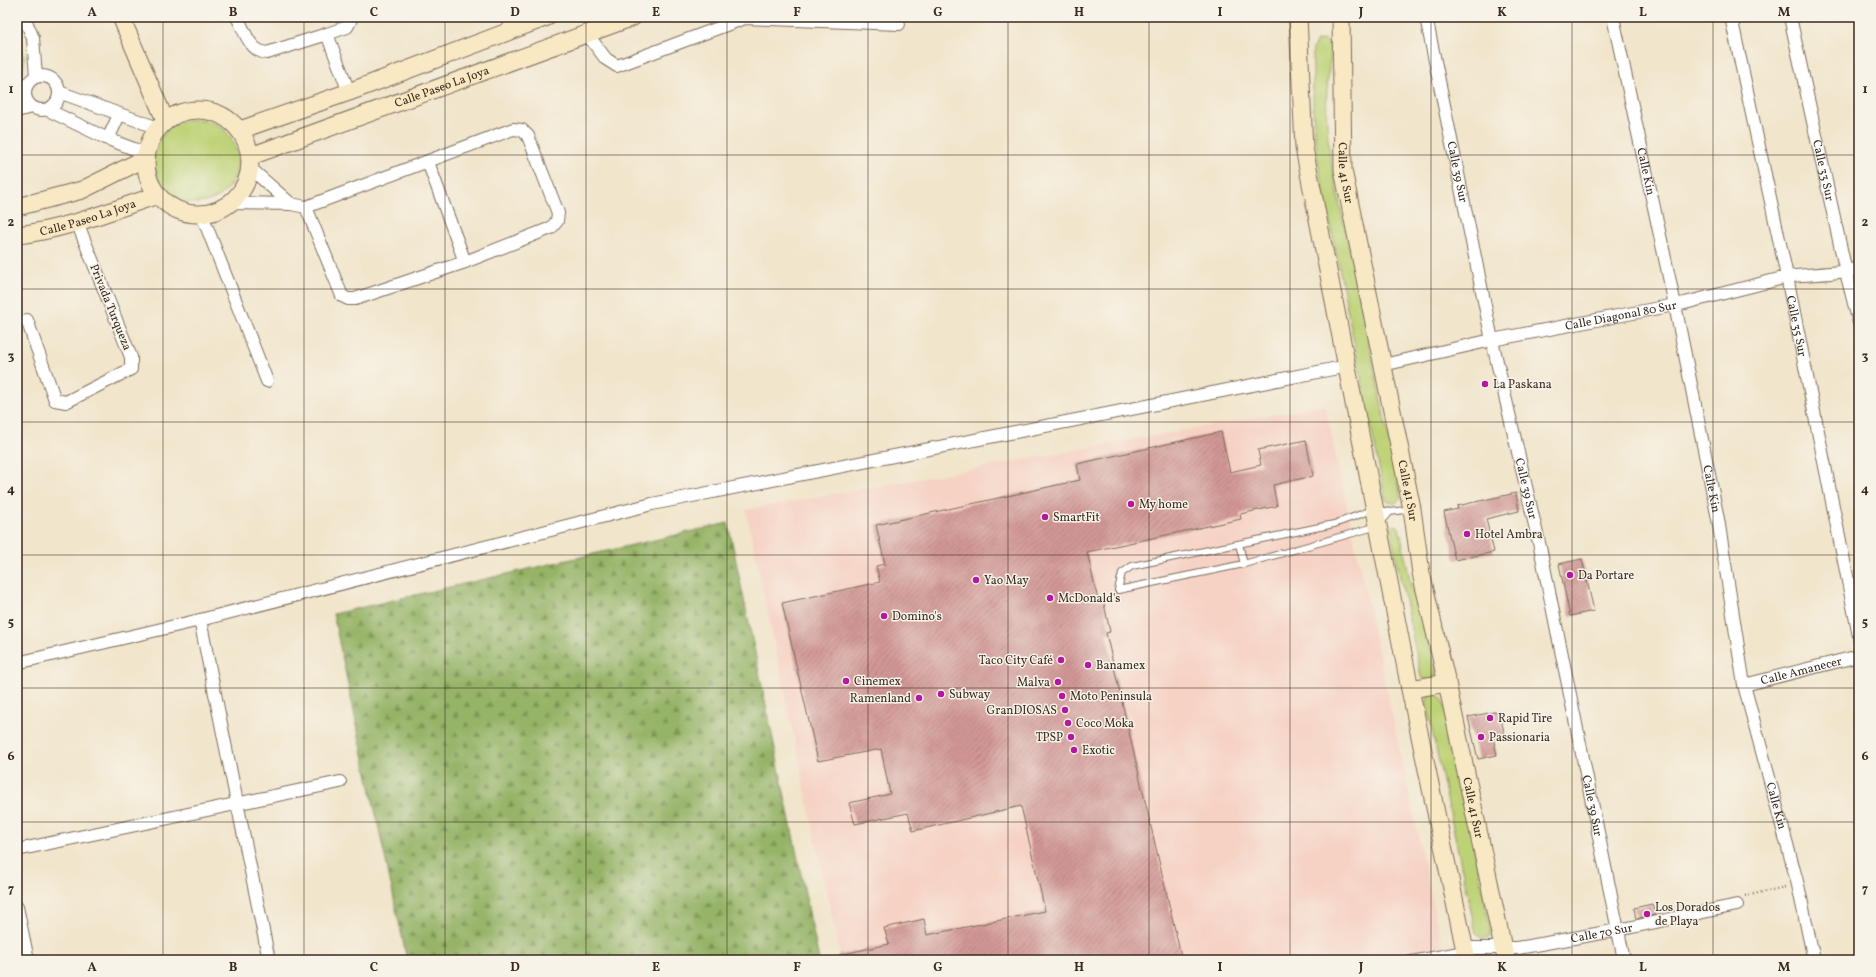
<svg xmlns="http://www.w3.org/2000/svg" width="1876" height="977" font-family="Vollkorn,serif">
<defs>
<pattern id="forest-firs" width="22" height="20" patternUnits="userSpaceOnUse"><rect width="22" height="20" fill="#96b467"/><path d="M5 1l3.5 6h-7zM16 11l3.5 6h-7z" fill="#7c9354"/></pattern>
<pattern id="park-crowns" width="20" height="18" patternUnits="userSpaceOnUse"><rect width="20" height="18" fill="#bdd276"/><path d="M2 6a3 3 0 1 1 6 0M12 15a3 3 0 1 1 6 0" fill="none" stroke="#a3b466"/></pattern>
<pattern id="building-hatch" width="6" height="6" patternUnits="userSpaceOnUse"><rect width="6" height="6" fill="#d29795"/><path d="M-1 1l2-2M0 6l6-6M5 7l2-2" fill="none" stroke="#ac7b79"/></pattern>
</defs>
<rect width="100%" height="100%" fill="#f7f3e8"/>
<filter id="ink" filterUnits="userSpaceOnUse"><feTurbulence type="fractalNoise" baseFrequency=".025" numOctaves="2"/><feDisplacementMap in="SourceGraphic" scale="8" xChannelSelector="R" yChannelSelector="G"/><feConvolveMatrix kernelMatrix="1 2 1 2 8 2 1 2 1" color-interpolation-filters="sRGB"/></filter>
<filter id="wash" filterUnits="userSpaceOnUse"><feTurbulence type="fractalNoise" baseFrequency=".012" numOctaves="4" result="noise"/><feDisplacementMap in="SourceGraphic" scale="16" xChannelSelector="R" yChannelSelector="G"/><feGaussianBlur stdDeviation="0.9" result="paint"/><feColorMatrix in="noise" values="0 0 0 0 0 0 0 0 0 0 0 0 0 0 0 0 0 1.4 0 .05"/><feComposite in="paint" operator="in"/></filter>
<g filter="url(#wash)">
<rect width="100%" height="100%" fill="#f1e5cb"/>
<polygon fill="#f6d2c4" points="1325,405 1445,960 841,960 746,510"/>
<g fill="#bdd276" stroke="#7c7e4a">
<path d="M1324 40 1329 43 1332 50C1325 86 1325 120 1330 156L1401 497 1395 504 1387 501 1385 497 1318 163 1313 114V48L1317 41Z"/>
<circle cx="196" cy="161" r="42"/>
<polygon points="1394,525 1399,527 1413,595 1436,667 1435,676 1432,680 1424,679 1421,677 1390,529"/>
<polygon points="1432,694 1437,694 1443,700 1491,930 1491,934 1489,938 1482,938 1476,934 1426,702 1428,697"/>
</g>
<polygon fill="url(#forest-firs)" stroke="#686f42" points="728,523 819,960 407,960 333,614"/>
<path fill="url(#park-crowns)" stroke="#7c7e4a" d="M17 30C24 48 29 67 17 83Z"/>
<g id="blocks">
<g fill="url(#building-hatch)">
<polygon points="1221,432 1230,472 1261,465 1258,450 1306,440 1313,476 1273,485 1277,506 1240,514 1241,519 1087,552 1098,600 1103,599 1110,632 1106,633 1182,960 839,960 839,955 889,944 884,928 924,919 927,935 1045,911 1021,806 913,831 908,813 855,824 849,803 890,794 881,749 818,761 782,603 880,582 876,566 885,564 876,525 1080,480 1077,464"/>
<polygon points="1516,493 1519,511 1486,519 1494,552 1455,560 1444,512 1458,509 1457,506"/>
<polygon points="1582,559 1594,611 1570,616 1559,564"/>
<polygon points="1499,711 1505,736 1493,738 1497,755 1478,759 1468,717"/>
<polygon points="1652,904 1655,915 1636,919 1634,908"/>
</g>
</g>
</g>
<g filter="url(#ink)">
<use href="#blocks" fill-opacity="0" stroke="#7b6b5b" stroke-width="1"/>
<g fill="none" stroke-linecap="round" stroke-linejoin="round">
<g stroke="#7b6b5b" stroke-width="8">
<g id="service">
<polyline points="1390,512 1378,526 1244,564 1118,590 1122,573 1132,566 1334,524 1375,509 1390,512 1412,509"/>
<polyline points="1239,544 1244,564"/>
<polyline points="1406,960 1464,949"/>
</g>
</g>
<g stroke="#7b6b5b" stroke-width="14">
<g id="minor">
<polyline points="24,17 33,38 36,76"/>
<path d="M237 17C245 31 249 51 267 53L327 34 349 92"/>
<polyline points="508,17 514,31"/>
<path id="s1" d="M1426 17 1492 340 1540 547 1624 960"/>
<path id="s2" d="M1613 17 1675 305 1718 519 1744 685 1798 885 1814 960"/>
<path id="s3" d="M1731 17 1785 267 1859 636"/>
<path id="s4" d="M1790 17 1846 272 1859 323"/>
<polyline points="327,34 347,27 352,17"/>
<polyline points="587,34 606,59 617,66 745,18 899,24"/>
<circle cx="42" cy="93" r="17"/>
<polyline points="59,92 158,128"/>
<polyline points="48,110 108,139 147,154"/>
<polyline points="17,111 31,107"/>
<polyline points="108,139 119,115"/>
<polyline points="428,162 465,262"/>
<polyline points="250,168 291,204"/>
<polyline points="232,203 291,204 306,207 513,129 522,130 528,136 558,213 557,221 551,228 465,262 355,299 348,299 342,296 306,207"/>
<polyline points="202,215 267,381"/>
<polyline points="27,320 55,400 66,402 131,369 131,357 77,222"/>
<path id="s5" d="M1383 365 1492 340 1685 303 1787 277C1811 273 1836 275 1859 268"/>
<polyline points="200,620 269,960"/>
<polyline points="17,663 200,620 652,504 1348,366"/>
<path id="s6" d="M1744 685 1859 656"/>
<polyline points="17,850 340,782"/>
<polyline points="17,907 28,960"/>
<path id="s7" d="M1465 948H1518L1618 930 1737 905"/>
</g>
</g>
<g stroke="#7b6b5b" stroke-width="19">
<g id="secondary">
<polyline points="121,17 165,120"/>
<polyline points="1298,17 1304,148 1410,689 1467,960"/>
<path id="s8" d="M1341 17 1343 170 1412 509 1421 573 1447 683 1503 948 1507 960"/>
<circle cx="198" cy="162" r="52"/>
<polyline points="240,130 349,92 547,17"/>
<path id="s9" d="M251 156 633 17"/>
<polyline points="17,207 82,190 146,158"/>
<path id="s10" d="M17 235C65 230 112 210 158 195"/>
<polyline points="1410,689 1447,683"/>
</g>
</g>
<polyline stroke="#7b6b5b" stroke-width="2.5" stroke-dasharray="1 3" stroke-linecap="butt" points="1745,896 1785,887"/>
<use href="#service" stroke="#fff" stroke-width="6"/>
<use href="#minor" stroke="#fff" stroke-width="12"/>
<use href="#secondary" stroke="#f8e8c3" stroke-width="17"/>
</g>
</g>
<path fill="none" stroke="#3b2a1e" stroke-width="1" stroke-opacity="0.55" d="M163 17V960M304 17V960M445 17V960M586 17V960M727 17V960M868 17V960M1008 17V960M1149 17V960M1290 17V960M1431 17V960M1572 17V960M1713 17V960M17 155H1859M17 289H1859M17 422H1859M17 555H1859M17 688H1859M17 822H1859"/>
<g fill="#b5179e" stroke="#f7f3e8" stroke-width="1.5">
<circle cx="1485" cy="384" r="4"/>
<circle cx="1131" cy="504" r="4"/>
<circle cx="1045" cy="517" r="4"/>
<circle cx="1467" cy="534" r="4"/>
<circle cx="1570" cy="575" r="4"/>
<circle cx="976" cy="580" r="4"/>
<circle cx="1050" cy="598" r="4"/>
<circle cx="884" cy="616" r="4"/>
<circle cx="1061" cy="660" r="4"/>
<circle cx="1088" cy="665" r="4"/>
<circle cx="846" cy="681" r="4"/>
<circle cx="1058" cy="682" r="4"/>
<circle cx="941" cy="694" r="4"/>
<circle cx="1062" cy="696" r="4"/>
<circle cx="919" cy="698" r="4"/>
<circle cx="1065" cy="710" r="4"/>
<circle cx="1490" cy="718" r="4"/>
<circle cx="1068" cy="723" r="4"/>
<circle cx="1071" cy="737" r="4"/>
<circle cx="1481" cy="737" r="4"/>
<circle cx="1074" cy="750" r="4"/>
<circle cx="1647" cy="914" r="4"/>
</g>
<g text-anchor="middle" stroke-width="3" stroke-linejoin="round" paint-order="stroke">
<g font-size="12" fill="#3b2a1e" stroke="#f7f3e8">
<text dy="4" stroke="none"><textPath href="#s9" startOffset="203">Calle Paseo La Joya</textPath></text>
<text dy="4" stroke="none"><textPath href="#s4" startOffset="157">Calle 33 Sur</textPath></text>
<text dy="4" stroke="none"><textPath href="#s1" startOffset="158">Calle 39 Sur</textPath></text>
<text dy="4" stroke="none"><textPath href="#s2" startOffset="158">Calle Kin</textPath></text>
<text dy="4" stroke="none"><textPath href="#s8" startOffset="156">Calle 41 Sur</textPath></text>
<text dy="4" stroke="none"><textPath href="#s10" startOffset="73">Calle Paseo La Joya</textPath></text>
<text transform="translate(111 307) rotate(68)" y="4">Privada Turqueza</text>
<text dy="4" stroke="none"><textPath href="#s5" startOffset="243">Calle Diagonal 80 Sur</textPath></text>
<text dy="4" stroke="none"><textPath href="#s3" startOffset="316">Calle 35 Sur</textPath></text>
<text dy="4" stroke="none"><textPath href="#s1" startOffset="482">Calle 39 Sur</textPath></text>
<text dy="4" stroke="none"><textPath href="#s2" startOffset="482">Calle Kin</textPath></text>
<text dy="4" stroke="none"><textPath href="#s8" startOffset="480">Calle 41 Sur</textPath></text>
<text dy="4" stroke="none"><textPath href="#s6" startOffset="59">Calle Amanecer</textPath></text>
<text dy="4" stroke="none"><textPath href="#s1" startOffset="806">Calle 39 Sur</textPath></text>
<text dy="4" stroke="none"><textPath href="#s2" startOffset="806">Calle Kin</textPath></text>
<text dy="4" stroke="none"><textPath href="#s8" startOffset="804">Calle 41 Sur</textPath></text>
<text dy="4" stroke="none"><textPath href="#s7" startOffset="138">Calle 70 Sur</textPath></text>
</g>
<g font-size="12" fill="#3b2a1e" stroke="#f7f3e8" text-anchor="start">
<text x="1493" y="388">La Paskana</text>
<text x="1139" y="508">My home</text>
<text x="1053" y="521">SmartFit</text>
<text x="1475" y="538">Hotel Ambra</text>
<text x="1578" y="579">Da Portare</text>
<text x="984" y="584">Yao May</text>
<text x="1058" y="602">McDonald's</text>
<text x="892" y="620">Domino's</text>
<text x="1053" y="664" text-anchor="end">Taco City Café</text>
<text x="1096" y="669">Banamex</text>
<text x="854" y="685">Cinemex</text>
<text x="1050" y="686" text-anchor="end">Malva</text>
<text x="949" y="698">Subway</text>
<text x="1070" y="700">Moto Peninsula</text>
<text x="911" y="702" text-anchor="end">Ramenland</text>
<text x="1057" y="714" text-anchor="end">GranDIOSAS</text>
<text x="1498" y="722">Rapid Tire</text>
<text x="1076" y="727">Coco Moka</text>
<text x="1063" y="741" text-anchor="end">TPSP</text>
<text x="1489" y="741">Passionaria</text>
<text x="1082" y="754">Exotic</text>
<text x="1655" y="911">Los Dorados<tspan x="1655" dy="14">de Playa</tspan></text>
</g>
</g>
<rect width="1876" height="977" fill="none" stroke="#f7f3e8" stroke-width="44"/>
<rect x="22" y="22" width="1832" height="933" fill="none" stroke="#3b2a1e" stroke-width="1.5"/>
<g font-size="13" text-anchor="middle" font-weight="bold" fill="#3b2a1e">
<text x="92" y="16">A</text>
<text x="233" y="16">B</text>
<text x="374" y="16">C</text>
<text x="515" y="16">D</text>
<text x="656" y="16">E</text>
<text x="797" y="16">F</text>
<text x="938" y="16">G</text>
<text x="1079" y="16">H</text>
<text x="1220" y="16">I</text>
<text x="1361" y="16">J</text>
<text x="1502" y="16">K</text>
<text x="1643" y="16">L</text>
<text x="1784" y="16">M</text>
<text x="11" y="93">1</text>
<text x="1865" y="93">1</text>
<text x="11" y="226">2</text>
<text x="1865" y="226">2</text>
<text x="11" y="360">3</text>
<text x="1865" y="360">3</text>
<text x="11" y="493">4</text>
<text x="1865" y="493">4</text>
<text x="11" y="626">5</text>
<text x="1865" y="626">5</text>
<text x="11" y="760">6</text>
<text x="1865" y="760">6</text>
<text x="11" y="893">7</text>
<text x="1865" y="893">7</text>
<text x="92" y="971">A</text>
<text x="233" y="971">B</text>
<text x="374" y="971">C</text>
<text x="515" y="971">D</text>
<text x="656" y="971">E</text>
<text x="797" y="971">F</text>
<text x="938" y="971">G</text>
<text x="1079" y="971">H</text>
<text x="1220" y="971">I</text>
<text x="1361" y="971">J</text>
<text x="1502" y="971">K</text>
<text x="1643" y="971">L</text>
<text x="1784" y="971">M</text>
</g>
</svg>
